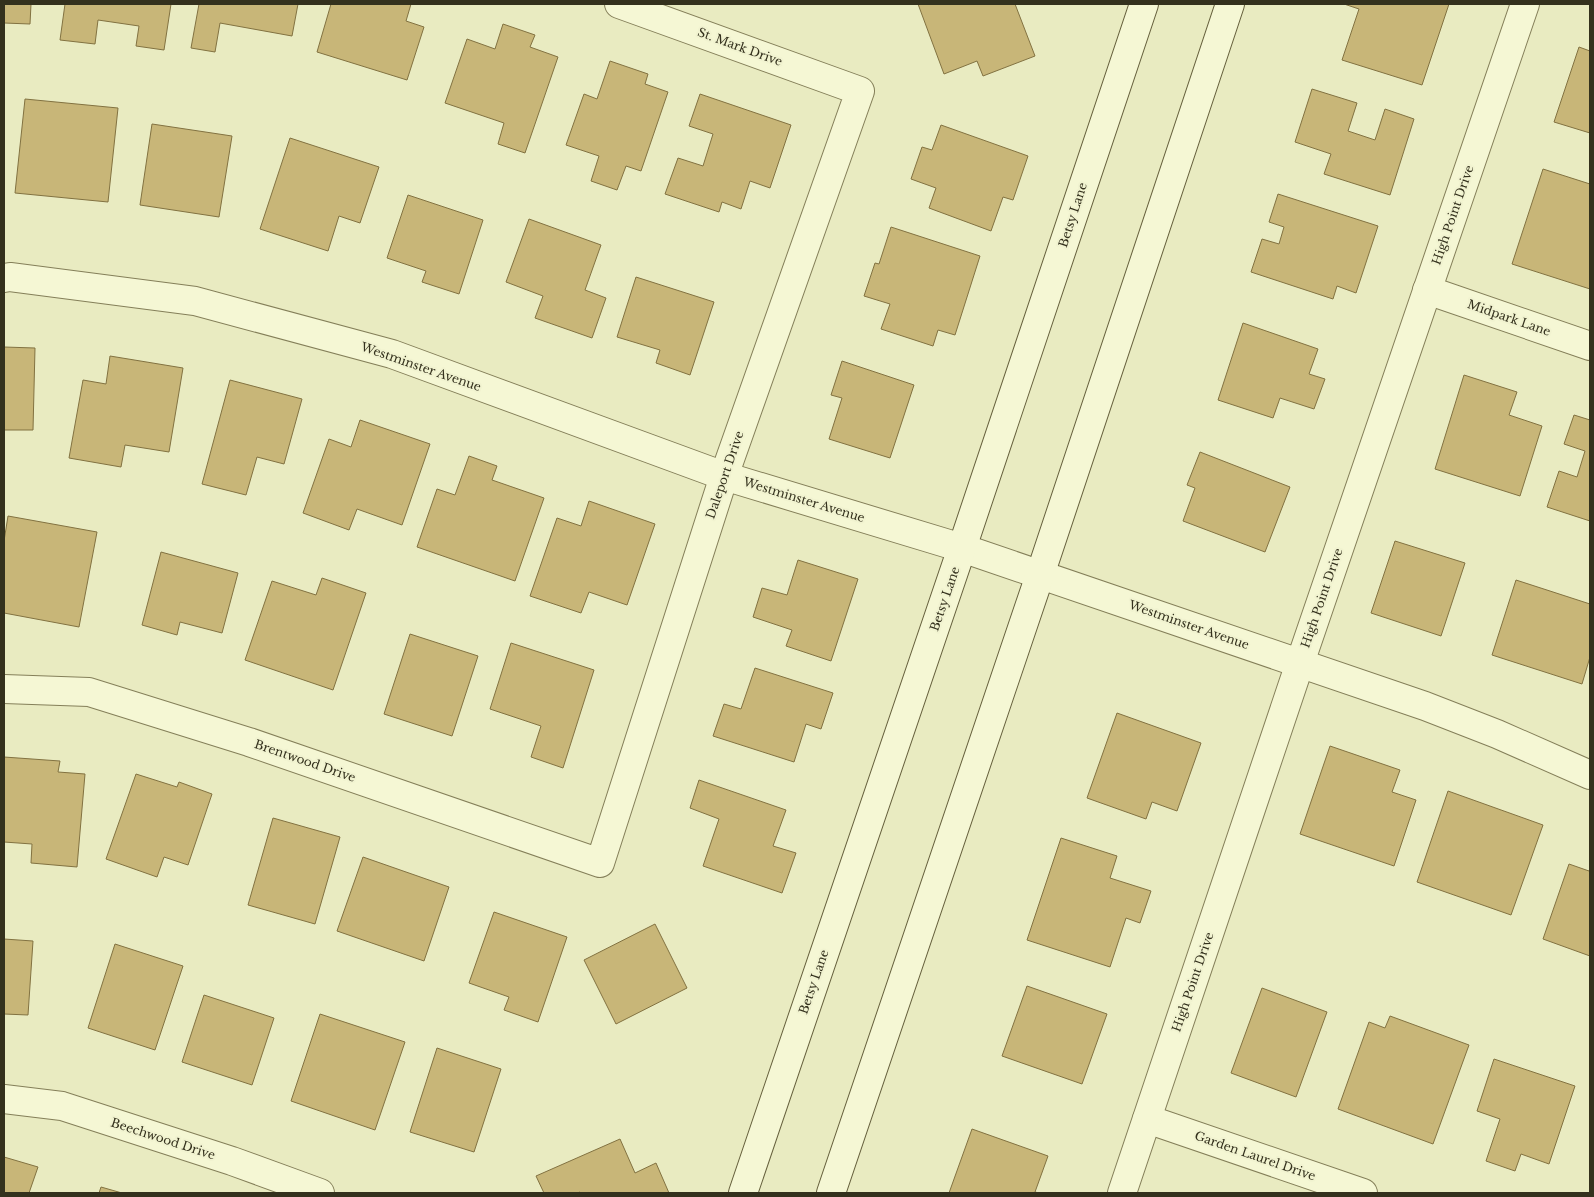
<svg xmlns="http://www.w3.org/2000/svg" width="1594" height="1197" font-family="'Libre Baskerville',serif">
<rect width="100%" height="100%" fill="#e9ebc1"/>
<g fill="#c8b678" stroke="#827241">
<polygon points="4,4 31,4 30,24 4,23"/>
<polygon points="65,4 171,4 164,50 136,46 139,26 98,20 95,44 60,40"/>
<polygon points="199,4 298,4 292,36 220,23 215,52 191,48"/>
<polygon points="331,4 411,4 406,21 424,27 407,80 317,52"/>
<polygon points="918,4 1015,4 1035,56 983,76 977,61 944,74"/>
<polygon points="1344,4 1449,4 1422,85 1342,60 1359,9"/>
<polygon points="503,24 535,35 530,47 558,57 525,153 498,144 504,123 445,103 467,39 495,49"/>
<polygon points="1579,47 1590,51 1590,133 1554,122"/>
<polygon points="610,61 648,74 645,84 668,92 641,171 626,166 617,190 591,181 599,156 566,145 584,94 597,99"/>
<polygon points="1312,89 1357,103 1348,131 1375,140 1385,109 1414,119 1390,195 1324,174 1331,154 1295,142"/>
<polygon points="700,94 791,125 770,188 750,181 741,209 722,202 719,212 665,194 678,158 703,166 713,134 689,126"/>
<polygon points="25,99 118,108 108,202 15,193"/>
<polygon points="152,124 232,136 219,217 140,205"/>
<polygon points="941,125 1028,156 1013,200 1003,197 991,231 929,208 936,188 911,179 922,147 932,150"/>
<polygon points="290,138 379,167 360,223 339,216 328,251 260,229"/>
<polygon points="1543,169 1590,184 1590,289 1512,264"/>
<polygon points="1278,194 1378,226 1356,293 1337,286 1333,299 1251,272 1262,239 1279,244 1284,227 1269,222"/>
<polygon points="408,195 483,220 459,294 422,282 426,271 387,258"/>
<polygon points="529,219 601,245 585,290 606,298 592,338 535,318 543,296 506,282"/>
<polygon points="891,227 980,256 955,335 938,330 933,346 881,329 890,304 864,296 875,263 879,264"/>
<polygon points="636,277 714,302 690,375 656,363 660,350 617,337"/>
<polygon points="1243,323 1318,349 1309,374 1325,379 1314,409 1280,398 1273,418 1218,400"/>
<polygon points="4,347 35,348 33,430 4,430"/>
<polygon points="110,356 183,368 169,452 125,445 121,467 69,458 83,380 106,384"/>
<polygon points="842,361 914,385 890,458 829,439 842,398 831,395"/>
<polygon points="1464,375 1517,392 1509,415 1542,426 1520,496 1435,469"/>
<polygon points="230,380 302,399 284,464 257,457 246,495 202,484"/>
<polygon points="1574,415 1590,420 1590,521 1547,507 1559,471 1577,477 1585,451 1564,444"/>
<polygon points="360,420 430,444 402,525 357,509 349,530 303,513 329,439 351,447"/>
<polygon points="1200,452 1290,487 1265,552 1183,521 1195,488 1187,485"/>
<polygon points="469,456 497,466 492,480 544,498 515,581 417,547 437,489 455,495"/>
<polygon points="589,501 655,524 627,605 589,592 581,613 530,596 557,518 581,526"/>
<polygon points="8,516 97,532 79,627 4,613 4,541"/>
<polygon points="1395,541 1465,563 1441,636 1371,613"/>
<polygon points="161,552 238,573 222,633 180,622 177,635 142,625"/>
<polygon points="798,560 858,579 831,661 786,646 792,630 753,617 762,588 787,595"/>
<polygon points="322,578 366,593 333,690 245,660 272,581 316,595"/>
<polygon points="1516,580 1590,604 1590,657 1582,684 1492,655"/>
<polygon points="410,634 478,656 452,736 384,714"/>
<polygon points="511,643 594,670 563,768 531,757 541,726 490,709"/>
<polygon points="755,668 833,693 821,729 806,724 794,762 713,736 724,704 741,709"/>
<polygon points="1117,713 1201,743 1177,811 1152,802 1146,819 1087,798"/>
<polygon points="1330,746 1400,770 1392,792 1416,800 1394,866 1300,834"/>
<polygon points="4,757 60,761 58,772 85,774 77,867 31,863 32,844 4,842"/>
<polygon points="136,774 177,787 179,782 212,794 188,865 164,857 157,877 106,859"/>
<polygon points="699,780 786,810 773,846 796,853 782,893 703,866 719,819 690,808"/>
<polygon points="1448,791 1543,825 1511,915 1417,882"/>
<polygon points="273,818 340,837 315,924 248,905"/>
<polygon points="1061,838 1117,856 1110,878 1151,891 1140,923 1126,918 1110,967 1027,940"/>
<polygon points="363,857 449,887 424,961 337,931"/>
<polygon points="1569,864 1589,871 1590,869 1590,956 1543,939"/>
<polygon points="494,912 567,937 538,1022 504,1010 509,997 469,983"/>
<polygon points="655,924 687,988 616,1024 584,960"/>
<polygon points="4,939 33,941 28,1015 4,1014"/>
<polygon points="115,944 183,966 155,1050 88,1028"/>
<polygon points="1027,986 1107,1014 1082,1084 1002,1056"/>
<polygon points="1262,988 1327,1012 1296,1097 1231,1073"/>
<polygon points="204,995 274,1018 252,1085 182,1062"/>
<polygon points="320,1014 405,1042 375,1130 291,1101"/>
<polygon points="1390,1016 1469,1045 1433,1144 1338,1109 1369,1022 1385,1028"/>
<polygon points="437,1048 501,1069 474,1152 410,1132"/>
<polygon points="1494,1059 1575,1086 1549,1164 1521,1154 1515,1171 1486,1161 1500,1119 1477,1111"/>
<polygon points="972,1129 1048,1156 1035,1192 1039,1193 949,1193"/>
<polygon points="620,1139 635,1173 656,1163 669,1193 581,1193 580,1192 577,1193 544,1193 536,1176"/>
<polygon points="4,1157 38,1167 29,1193 4,1193"/>
<polygon points="101,1187 122,1193 99,1193"/>
</g>
<g fill="none" stroke-linecap="round" stroke-linejoin="round">
<g stroke="#847f59" stroke-width="30">
<g id="minor">
<polyline points="4,278 10,277 195,301 392,354 724,476 962,548 1425,706 1497,734 1590,775"/>
<polyline points="1427,290 1590,346"/>
<polyline points="4,689 89,692 249,742 600,863 724,476 860,91 619,4"/>
<polyline points="4,1099 62,1106 232,1161 320,1193"/>
<polyline points="1147,1119 1363,1193"/>
<polyline points="1122,1193 1300,663 1525,4"/>
</g>
</g>
<g stroke="#66603d" stroke-width="30">
<g id="secondary">
<polyline points="743,1193 962,548 1144,4"/>
<polyline points="831,1193 1040,575 1230,4"/>
</g>
</g>
<use href="#minor" stroke="#f5f7d4" stroke-width="28"/>
<use href="#secondary" stroke="#f5f7d4" stroke-width="28"/>
</g>
<g text-anchor="middle" stroke-width="4" stroke-linejoin="round" paint-order="stroke">
<g font-size="12" fill="#34311d" stroke="#f1f3d0">
<text transform="translate(740 47) rotate(20)" y="4">St. Mark Drive</text>
<text transform="translate(1073 215) rotate(-72)" y="4">Betsy Lane</text>
<text transform="translate(1453 215) rotate(-71)" y="4">High Point Drive</text>
<text transform="translate(1509 318) rotate(19)" y="4">Midpark Lane</text>
<text transform="translate(421 367) rotate(19)" y="4">Westminster Avenue</text>
<text transform="translate(725 475) rotate(-71)" y="4">Daleport Drive</text>
<text transform="translate(804 500) rotate(17)" y="4">Westminster Avenue</text>
<text transform="translate(1322 598) rotate(-71)" y="4">High Point Drive</text>
<text transform="translate(945 599) rotate(-71)" y="4">Betsy Lane</text>
<text transform="translate(1189 625) rotate(19)" y="4">Westminster Avenue</text>
<text transform="translate(305 761) rotate(19)" y="4">Brentwood Drive</text>
<text transform="translate(814 982) rotate(-71)" y="4">Betsy Lane</text>
<text transform="translate(1193 982) rotate(-71)" y="4">High Point Drive</text>
<text transform="translate(163 1139) rotate(18)" y="4">Beechwood Drive</text>
<text transform="translate(1255 1156) rotate(19)" y="4">Garden Laurel Drive</text>
</g>
</g>
<rect width="1594" height="1197" fill="none" stroke="#34311d" stroke-width="10"/>
</svg>
